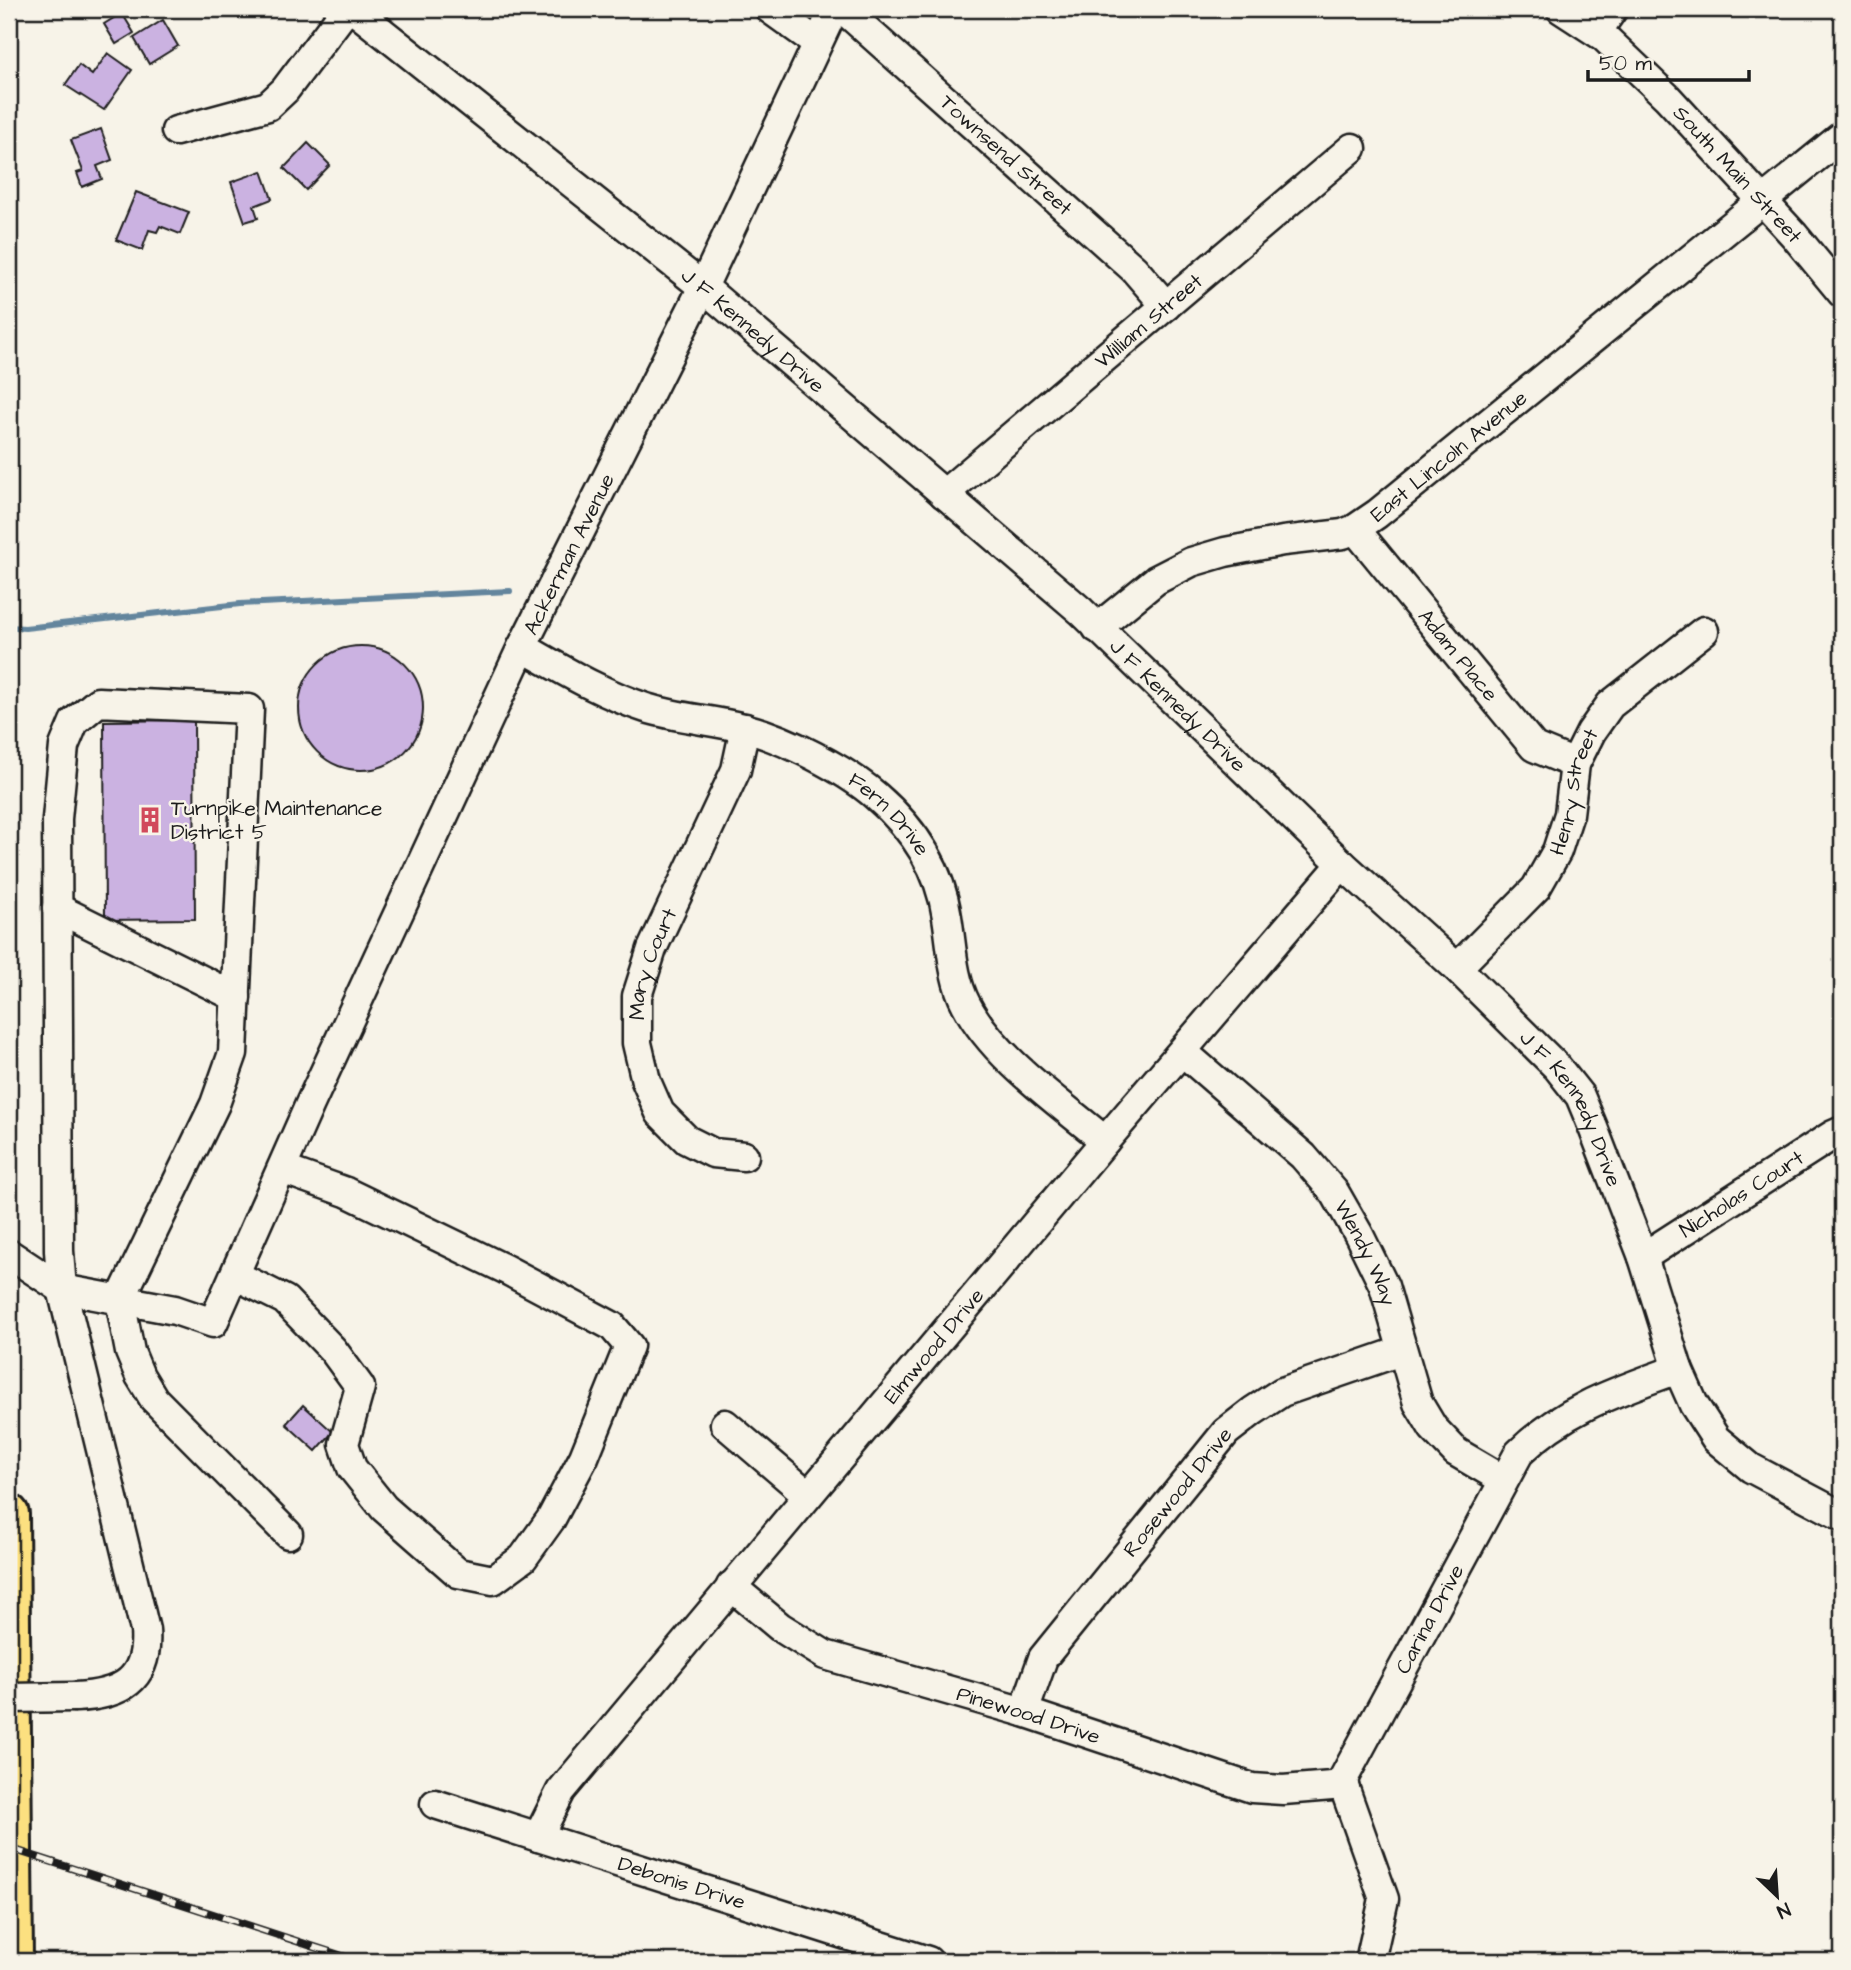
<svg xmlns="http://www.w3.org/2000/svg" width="1851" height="1970" font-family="'Architects Daughter',sans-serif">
<rect width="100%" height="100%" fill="#f7f3e8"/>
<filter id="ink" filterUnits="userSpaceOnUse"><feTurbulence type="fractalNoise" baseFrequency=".0143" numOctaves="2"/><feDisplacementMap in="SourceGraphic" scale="14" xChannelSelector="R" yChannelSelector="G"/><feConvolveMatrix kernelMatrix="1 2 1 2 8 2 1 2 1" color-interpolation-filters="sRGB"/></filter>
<g filter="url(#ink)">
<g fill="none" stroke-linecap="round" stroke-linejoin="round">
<polyline stroke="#64859d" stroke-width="6" points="9,627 25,628 240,604 510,591"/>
</g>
<g fill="#cbb2e1" stroke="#1c1c1c" stroke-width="2">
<polygon points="221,9 235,9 230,16"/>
<polygon points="122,13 134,33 116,44 104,24"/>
<polygon points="163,20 178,46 149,64 134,38"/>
<polygon points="108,53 132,70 104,110 65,85 79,65 92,75"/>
<polygon points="101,129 112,160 97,166 102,179 82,187 77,173 83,171 71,140"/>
<polygon points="308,143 330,165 306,190 284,168"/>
<polygon points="262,171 272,199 254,206 258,218 245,222 231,182"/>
<polygon points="136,192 189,212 180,234 160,226 157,232 149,230 142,250 116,240"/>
<circle cx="361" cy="708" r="62"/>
<polygon points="194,720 195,919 105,920 104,721"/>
<polygon points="303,1405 333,1432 316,1451 286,1424"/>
</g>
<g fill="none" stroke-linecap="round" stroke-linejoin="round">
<g stroke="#1c1c1c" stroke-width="33">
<g id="minor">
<path id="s1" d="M353 9 703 287 1081 611 1342 864 1457 968 1557 1067 1580 1096 1592 1125 1643 1257 1678 1369 1694 1405 1716 1439 1751 1468 1842 1516"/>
<polyline points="770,9 816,42"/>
<path id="s2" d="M843 9 1134 269 1166 306"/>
<path id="s3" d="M1561 9 1604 37 1667 97 1794 235 1842 293"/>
<polyline points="1597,32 1613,9"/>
<polyline points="176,131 268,106 285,90 346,9"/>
<path id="s4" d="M944 494 1352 148"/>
<path id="s5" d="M1355 529 1534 747 1575 764"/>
<path id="s6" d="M1097 628 1156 580 1191 562 1225 552 1283 541 1343 534 1355 529 1377 514 1842 136"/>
<path id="s7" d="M522 647C563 670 602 694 646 708 678 718 712 720 744 728 784 738 845 769 876 796 913 828 940 868 947 917 952 946 952 977 966 1004 993 1057 1059 1102 1105 1141"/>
<polyline points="57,908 236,997"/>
<path id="s8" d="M1457 968 1536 888 1557 851 1569 814 1575 764 1591 732 1610 705 1704 631"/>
<path id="s9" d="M1183 1052 1303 1156 1335 1193 1359 1235 1384 1286 1418 1403 1433 1428 1456 1452 1502 1479"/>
<path id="s10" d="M744 1156 713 1153 687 1140 660 1113 646 1081 637 1043V996L652 949 736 770 745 728"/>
<path id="s11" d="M9 1254 62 1289 175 1310 213 1323 310 1104 522 647 703 287 834 9"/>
<path id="s12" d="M1643 1257 1833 1135 1842 1131"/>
<polyline points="235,1275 285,1300 333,1350 360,1387 344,1444 352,1468 384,1508 458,1573 493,1580 523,1558 551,1519 584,1457 629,1346 612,1326 505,1269 346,1192 282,1169"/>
<polyline points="725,1424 808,1495"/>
<path id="s13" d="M731 1586 780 1627 825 1655 1024 1712 1252 1788 1283 1790 1344 1785"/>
<path d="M75 1697C120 1695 149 1681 145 1630L62 1289 59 1251 57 819 64 746 74 722 98 702 249 709 233 1053 215 1104 120 1300 130 1352 140 1376 154 1399 288 1534"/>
<path id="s14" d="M1024 1712 1043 1658 1226 1432 1253 1411 1282 1392 1401 1351"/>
<path id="s15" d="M435 1804 928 1961"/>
<path id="s16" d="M538 1837 561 1791 1105 1141 1342 864"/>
<path id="s17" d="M1370 1961 1384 1899 1342 1781 1519 1453C1566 1407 1618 1391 1678 1369"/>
</g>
</g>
<g stroke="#1c1c1c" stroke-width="44">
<polyline id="highway" points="9,1514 13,1961"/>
</g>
<use href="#minor" stroke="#f7f3e8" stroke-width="28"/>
<use href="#highway" stroke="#fce080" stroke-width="38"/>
<g stroke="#1c1c1c" stroke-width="8">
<polyline id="rail" points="9,1848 358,1961"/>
</g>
<use href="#rail" stroke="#f7f3e8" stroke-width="5" stroke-dasharray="16" stroke-linecap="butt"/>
<g stroke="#1c1c1c" stroke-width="33" stroke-linecap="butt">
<polyline id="minor-bridge" points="9,1698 75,1697"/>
</g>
<use href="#minor-bridge" stroke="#f7f3e8" stroke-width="28"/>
</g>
</g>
<defs>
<g id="building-bare" transform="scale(2.1)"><path d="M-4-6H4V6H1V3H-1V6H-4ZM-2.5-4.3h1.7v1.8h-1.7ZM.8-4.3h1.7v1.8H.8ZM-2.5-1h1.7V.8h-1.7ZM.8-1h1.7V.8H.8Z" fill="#d1495b" stroke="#f7f3e8" stroke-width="2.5" paint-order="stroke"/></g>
</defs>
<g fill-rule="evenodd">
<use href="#building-bare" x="150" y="820"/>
</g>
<g text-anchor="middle" stroke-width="5" stroke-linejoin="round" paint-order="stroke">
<g font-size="21" fill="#1c1c1c" stroke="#f7f3e8">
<text dy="7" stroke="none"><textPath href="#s2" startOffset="219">Townsend Street</textPath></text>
<text dy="7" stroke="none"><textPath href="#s3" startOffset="243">South Main Street</textPath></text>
<text dy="7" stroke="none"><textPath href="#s4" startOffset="268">William Street</textPath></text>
<text dy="7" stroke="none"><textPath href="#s1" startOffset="513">J F Kennedy Drive</textPath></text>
<text dy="7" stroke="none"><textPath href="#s6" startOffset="402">East Lincoln Avenue</textPath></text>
<text dy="7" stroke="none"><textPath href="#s11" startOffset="1066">Ackerman Avenue</textPath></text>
<text dy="7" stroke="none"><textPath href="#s5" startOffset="163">Adam Place</textPath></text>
<text dy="7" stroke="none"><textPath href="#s1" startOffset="1080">J F Kennedy Drive</textPath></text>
<text dy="7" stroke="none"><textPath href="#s8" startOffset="217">Henry Street</textPath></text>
<text dy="7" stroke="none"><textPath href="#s7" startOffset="410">Fern Drive</textPath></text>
<text dy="7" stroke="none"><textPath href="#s10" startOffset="254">Mary Court</textPath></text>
<text dy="7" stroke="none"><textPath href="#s1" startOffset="1647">J F Kennedy Drive</textPath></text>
<text dy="7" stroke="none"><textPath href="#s12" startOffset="117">Nicholas Court</textPath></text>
<text dy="7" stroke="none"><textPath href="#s9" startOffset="275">Wendy Way</textPath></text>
<text dy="7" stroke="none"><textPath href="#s16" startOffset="632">Elmwood Drive</textPath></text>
<text dy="7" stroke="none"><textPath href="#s14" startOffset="271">Rosewood Drive</textPath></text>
<text dy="7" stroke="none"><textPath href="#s17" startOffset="373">Carina Drive</textPath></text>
<text dy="7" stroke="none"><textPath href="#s13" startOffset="329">Pinewood Drive</textPath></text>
<text dy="7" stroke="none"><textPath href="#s15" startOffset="259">Debonis Drive</textPath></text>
</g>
<g font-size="21" fill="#1c1c1c" stroke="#f7f3e8" text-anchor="start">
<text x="171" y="815">Turnpike Maintenance<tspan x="171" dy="24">District 5</tspan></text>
</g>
</g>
<rect width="1851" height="1970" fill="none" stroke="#f7f3e8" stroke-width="35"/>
<rect x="18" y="18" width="1816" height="1935" fill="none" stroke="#1c1c1c" stroke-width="2.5" filter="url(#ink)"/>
<g transform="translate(1777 1896) rotate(155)" stroke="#f7f3e8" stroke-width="5" paint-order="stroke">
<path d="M0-5L12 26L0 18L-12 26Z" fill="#1c1c1c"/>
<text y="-10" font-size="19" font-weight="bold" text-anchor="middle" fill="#1c1c1c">N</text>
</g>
<path d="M1588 70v10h161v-10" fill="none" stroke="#1c1c1c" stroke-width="3.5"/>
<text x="1599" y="70" font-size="21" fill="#1c1c1c" stroke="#f7f3e8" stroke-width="5" paint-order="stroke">50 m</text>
</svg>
